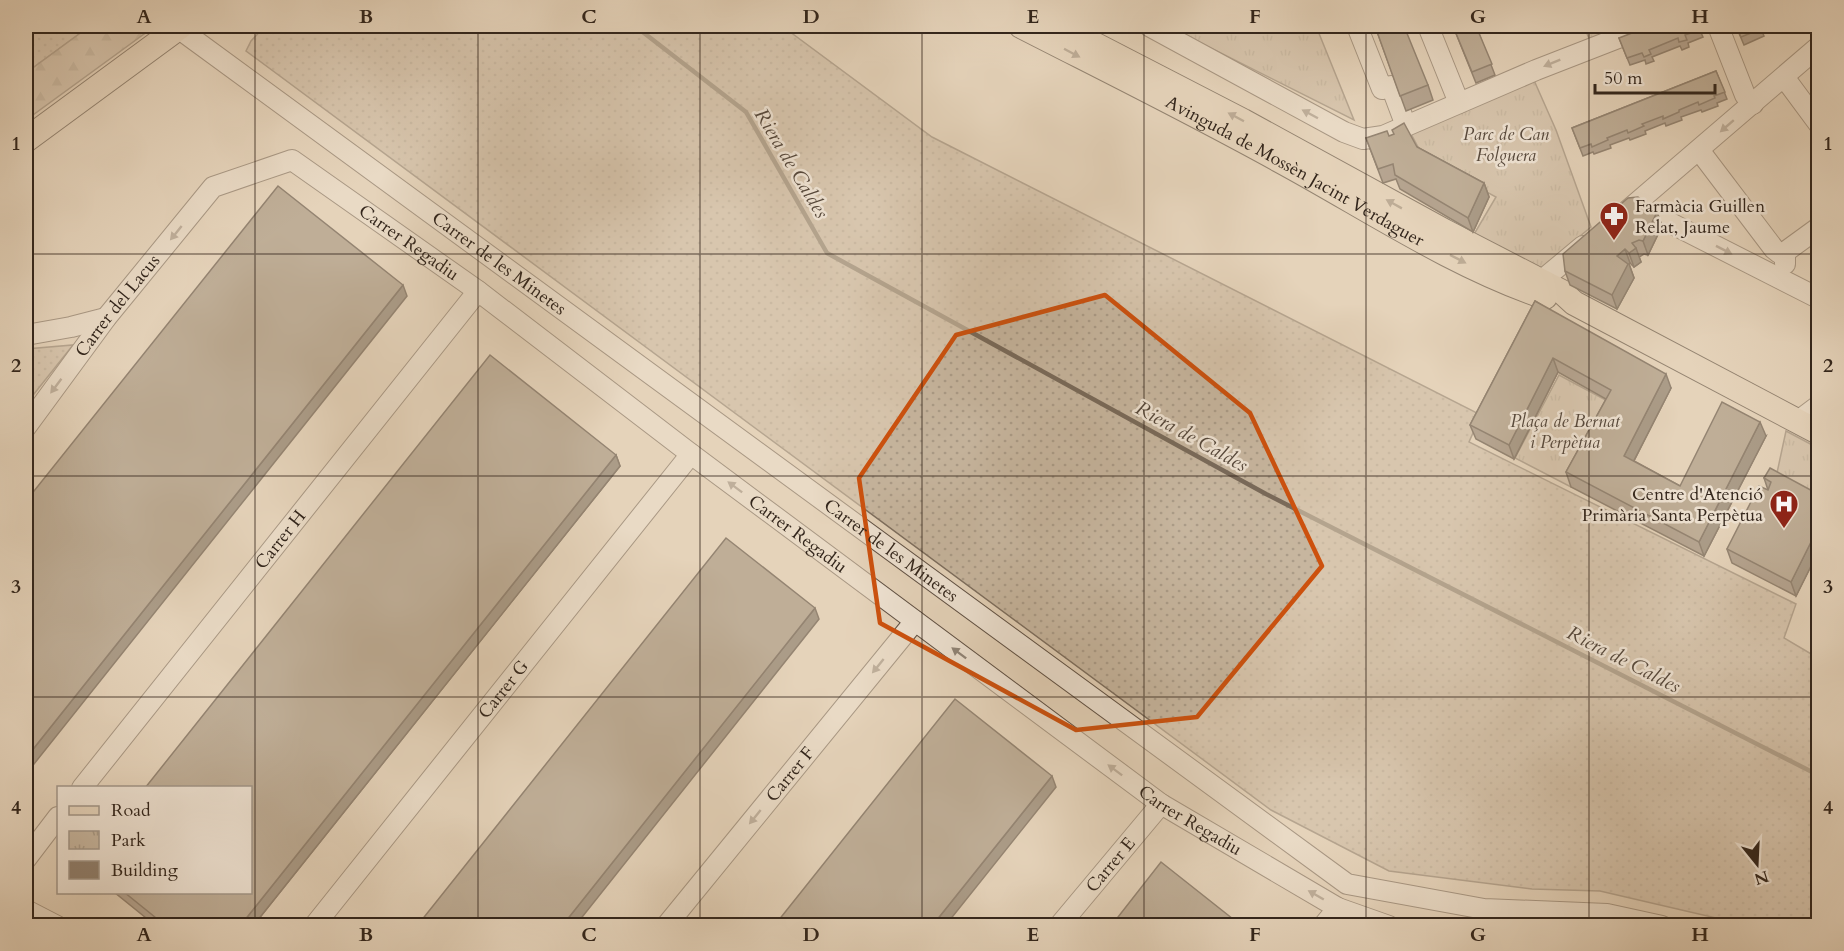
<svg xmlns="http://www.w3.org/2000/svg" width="1844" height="951" font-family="Cardo,serif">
<defs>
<pattern id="grass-dots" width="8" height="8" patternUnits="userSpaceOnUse" patternTransform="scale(1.5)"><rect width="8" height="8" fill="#c7b69f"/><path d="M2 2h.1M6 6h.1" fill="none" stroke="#ab9c88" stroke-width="1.8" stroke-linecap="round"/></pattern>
<pattern id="forest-firs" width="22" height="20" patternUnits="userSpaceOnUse" patternTransform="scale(1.5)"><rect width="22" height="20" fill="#c7b69f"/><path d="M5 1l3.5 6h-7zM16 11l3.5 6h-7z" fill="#ab9c88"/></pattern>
<pattern id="park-tufts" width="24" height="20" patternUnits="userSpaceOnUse" patternTransform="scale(1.5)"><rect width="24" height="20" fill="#c7b69f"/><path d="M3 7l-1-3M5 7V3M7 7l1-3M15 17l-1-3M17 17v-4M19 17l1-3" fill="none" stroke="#ab9c88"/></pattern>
</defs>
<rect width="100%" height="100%" fill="#e5d3ba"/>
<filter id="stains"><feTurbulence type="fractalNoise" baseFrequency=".00333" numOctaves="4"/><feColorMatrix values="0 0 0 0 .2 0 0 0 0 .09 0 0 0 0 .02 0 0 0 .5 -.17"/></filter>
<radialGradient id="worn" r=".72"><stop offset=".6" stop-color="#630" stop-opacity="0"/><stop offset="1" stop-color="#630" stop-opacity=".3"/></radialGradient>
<g fill="url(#grass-dots)" stroke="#7d6e5e" stroke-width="1.5">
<polygon points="26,26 90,26 26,73"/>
<polygon points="265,26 782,26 932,137 1481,415 1469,442 1796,604 1784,638 1818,658 1818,920 1791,925 1746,925 1600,891 1532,889 1389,871 1271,810 246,51 251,41"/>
<polygon points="73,345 26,404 26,349"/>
</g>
<polygon fill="url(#forest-firs)" stroke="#7d6e5e" stroke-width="1.5" points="90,26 155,26 26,120 26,73"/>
<g fill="url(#park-tufts)" stroke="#7d6e5e" stroke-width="1.5">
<polygon points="1173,26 1316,26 1354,120 1169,27"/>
<polygon points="1584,26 1632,26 1590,41"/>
<polygon points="1533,78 1556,130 1591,227 1539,270 1473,236 1496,197 1424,158 1411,134 1370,149 1368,146"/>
<polygon points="1559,375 1615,405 1571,487 1515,458"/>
<polygon points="1786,431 1818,448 1818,506 1775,482"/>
</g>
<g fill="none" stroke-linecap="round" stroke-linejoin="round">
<polyline stroke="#796a5a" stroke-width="4.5" points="635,26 746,112 827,253 1266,494 1818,775"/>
<g stroke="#605144" stroke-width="22">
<g id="minor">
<polyline points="1149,26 1344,132 1363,139 1383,136 1536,70 1649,26"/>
<polyline points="1357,26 1382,89 1391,86 1406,126"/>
<polyline points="1428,26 1459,103"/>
<polyline points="1718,26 1745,95 1753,104"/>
<path id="s1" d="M178 28 1347 884 1484 909 1607 914 1662 926"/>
<polyline points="1784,77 1818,123"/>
<polyline points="1699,150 1774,249 1779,253 1785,252"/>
<polyline points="1637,206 1818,298"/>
<polyline points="1620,217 1818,47"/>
<polyline points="1785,264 1785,252 1818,228"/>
<polyline points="1541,281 1583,246"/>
<polyline points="26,335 71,327 106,318"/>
<polyline points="1798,421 1818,406"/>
<path id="s2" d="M26 427 106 318 213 187 292 160 478 291 691 454 1161 804 1338 908 1389 926"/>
<path id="s3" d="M82 788 478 291"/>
<polyline points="26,859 58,817"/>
<polyline points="26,910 57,926"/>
<path id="s4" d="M314 926 691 454"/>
<path id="s5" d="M666 926 915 621"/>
<path id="s6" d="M1059 926 1161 804"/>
<polyline points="1323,926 1338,908"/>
</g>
</g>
<g stroke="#33261c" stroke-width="26">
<g id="major">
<path id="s7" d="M1021 26C1107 70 1194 113 1279 160 1366 207 1451 265 1545 297"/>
<polyline points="1059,26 1243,121 1444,231 1562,292 1574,303 1818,432"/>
<polyline points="26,140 181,26"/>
</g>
</g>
<use href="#minor" stroke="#eee2d2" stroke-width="20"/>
<use href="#major" stroke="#e5d3ba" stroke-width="24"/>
</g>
<g fill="#7c6e5f" stroke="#33261c" stroke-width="1.5">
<polygon points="1375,26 1428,85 1433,100 1406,111"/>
<polygon points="1453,26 1476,26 1495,75 1476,83"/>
<polygon points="1698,26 1703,37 1688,43 1689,47 1682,50 1680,46 1652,57 1654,61 1646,64 1645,60 1630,65 1619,38"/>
<polygon points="1736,26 1760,26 1764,36 1744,45"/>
<polygon points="1716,71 1727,99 1717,103 1718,106 1702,112 1701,110 1681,117 1682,120 1666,126 1665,123 1645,131 1646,134 1630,140 1629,138 1610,145 1611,148 1594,154 1593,152 1583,156 1572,128"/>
<polygon points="1389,136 1417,147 1484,183 1489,197 1473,232 1400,189 1396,179 1383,183 1366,138"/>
<polygon points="1657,212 1662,226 1648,255 1644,254 1639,257 1641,262 1634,267 1630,263 1629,264 1634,278 1617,309 1570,285 1565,271"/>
<polygon points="1535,301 1671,388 1634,461 1680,486 1766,436 1704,556 1571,487 1566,472 1606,399 1558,372 1514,459 1476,439 1470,425"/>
<polygon points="616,455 620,466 253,926 156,926 114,892 250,892"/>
<polygon points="1764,478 1818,494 1818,552 1796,596 1732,563 1727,549 1768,490"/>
</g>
<g fill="#655a4d" stroke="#33261c" stroke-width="1.5">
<polygon points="1484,183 1489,197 1473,232 1468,218"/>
<polygon points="1657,212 1662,226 1648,255 1643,241"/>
<polygon points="1636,248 1641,262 1634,267 1629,253"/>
<polygon points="1625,249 1630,263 1629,264 1634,278 1617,309 1612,295 1617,256"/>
<polygon points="403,285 407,296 26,774 26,758"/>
<polygon points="1553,358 1558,372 1514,459 1509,445"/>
<polygon points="1666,374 1671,388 1629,470 1624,456"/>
<polygon points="1760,422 1766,436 1704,556 1699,542"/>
<polygon points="616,455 620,466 253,926 240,926"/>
<polygon points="1818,507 1818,525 1816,517"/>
<polygon points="1818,528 1818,552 1796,596 1791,582"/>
<polygon points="815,608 819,619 575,926 562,926"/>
<polygon points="1052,776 1056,787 945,926 932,926"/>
</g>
<g fill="#90806e" stroke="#33261c" stroke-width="1.5">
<polygon points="1375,26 1404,26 1428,85 1400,96"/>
<polygon points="1453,26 1476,26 1492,64 1472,72"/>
<polygon points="1650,26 1698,26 1700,30 1685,35 1687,40 1679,42 1678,38 1649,50 1651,54 1644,57 1642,53 1627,58 1619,38"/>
<polygon points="1736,26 1760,26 1761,29 1741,37"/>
<polygon points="1716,71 1725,92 1714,96 1715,98 1699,105 1698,102 1679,110 1679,112 1663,119 1663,116 1642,124 1644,126 1628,133 1627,130 1607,138 1608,140 1592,147 1591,144 1580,148 1572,128"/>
<polygon points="1404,123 1417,147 1484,183 1468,218 1395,175 1393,164 1378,169 1366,138 1387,131 1389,136 1394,134 1392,130"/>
<polygon points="278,186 403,285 26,758 26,501"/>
<polygon points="1638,197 1657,212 1643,241 1639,240 1632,243 1636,248 1629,253 1625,249 1617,256 1628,264 1612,295 1565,271 1563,254 1628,198"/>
<polygon points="1535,301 1666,374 1624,456 1680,486 1722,402 1760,422 1699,542 1566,472 1611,390 1553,358 1509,445 1470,425"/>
<polygon points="490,355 616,455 240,926 166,926 124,892 250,892 250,788 145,788"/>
<polygon points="1770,468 1818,494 1818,508 1816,517 1818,519 1818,528 1791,582 1727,549 1759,486 1768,490 1771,482 1764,478"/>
<polygon points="726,538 815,608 562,926 417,926"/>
<polygon points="955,699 1052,776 932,926 774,926"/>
<polygon points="1161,862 1238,923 1237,926 1111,926"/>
</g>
<defs><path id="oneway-solid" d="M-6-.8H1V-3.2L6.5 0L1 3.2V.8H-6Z" transform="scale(1.5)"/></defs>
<g fill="#8c7c6b">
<use href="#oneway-solid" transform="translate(1072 53) rotate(28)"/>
<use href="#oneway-solid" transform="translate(1236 117) rotate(-152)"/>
<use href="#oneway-solid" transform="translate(1394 204) rotate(-151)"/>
<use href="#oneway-solid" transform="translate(1458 259) rotate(27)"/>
</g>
<g fill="#908477">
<use href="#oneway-solid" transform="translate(1552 63) rotate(158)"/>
<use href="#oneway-solid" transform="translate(1310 114) rotate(-152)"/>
<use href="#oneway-solid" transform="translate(1727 126) rotate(139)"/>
<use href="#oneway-solid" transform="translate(176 233) rotate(129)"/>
<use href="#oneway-solid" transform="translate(1724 250) rotate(27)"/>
<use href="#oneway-solid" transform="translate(56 386) rotate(127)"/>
<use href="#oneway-solid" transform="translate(735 487) rotate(-143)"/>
<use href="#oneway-solid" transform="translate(959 653) rotate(-143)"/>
<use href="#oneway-solid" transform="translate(878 666) rotate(129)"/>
<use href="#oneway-solid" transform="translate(1115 770) rotate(-143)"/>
<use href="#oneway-solid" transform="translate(755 817) rotate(129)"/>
<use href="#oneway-solid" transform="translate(1316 895) rotate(-150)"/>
</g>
<path d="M0 0H1844V951H0ZM1105 295 1250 413 1322 566 1197 717 1076 730 880 623 859 478 956 335Z" fill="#e5d3ba" fill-opacity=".55" fill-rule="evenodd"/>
<path fill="none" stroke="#cd510e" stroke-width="4.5" stroke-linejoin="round" d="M1105 295 1250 413 1322 566 1197 717 1076 730 880 623 859 478 956 335Z"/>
<path fill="none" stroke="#33261c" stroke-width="1.5" stroke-opacity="0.55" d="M255 26V926M478 26V926M700 26V926M922 26V926M1144 26V926M1366 26V926M1589 26V926M26 254H1818M26 476H1818M26 697H1818"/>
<defs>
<g id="pharmacy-pin" transform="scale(1.5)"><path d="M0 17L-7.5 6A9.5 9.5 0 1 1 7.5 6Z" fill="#8f2418" stroke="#eee2d2"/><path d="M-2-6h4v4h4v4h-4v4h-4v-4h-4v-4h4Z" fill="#fff"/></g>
<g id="hospital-pin" transform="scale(1.5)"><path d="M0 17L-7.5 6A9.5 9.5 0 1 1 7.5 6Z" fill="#8f2418" stroke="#eee2d2"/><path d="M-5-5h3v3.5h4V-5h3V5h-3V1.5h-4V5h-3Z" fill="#fff"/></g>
</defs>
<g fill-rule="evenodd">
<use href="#pharmacy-pin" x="1614" y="216"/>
<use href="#hospital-pin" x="1784" y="504"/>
</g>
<g text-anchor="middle" stroke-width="5" stroke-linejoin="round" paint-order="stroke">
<g font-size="18" font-style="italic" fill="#584a3d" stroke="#eee2d2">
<text x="1506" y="140">Parc de Can<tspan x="1506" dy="21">Folguera</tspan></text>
<text x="1565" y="427">Plaça de Bernat<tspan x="1565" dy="21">i Perpètua</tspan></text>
</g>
<g font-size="18" fill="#33261c" stroke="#eee2d2">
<text dy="6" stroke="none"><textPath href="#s7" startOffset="310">Avinguda de Mossèn Jacint Verdaguer</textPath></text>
<text dy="6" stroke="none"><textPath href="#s2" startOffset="531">Carrer Regadiu</textPath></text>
<text dy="6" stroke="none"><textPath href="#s1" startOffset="398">Carrer de les Minetes</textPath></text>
<text dy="6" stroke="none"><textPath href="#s2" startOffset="152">Carrer del Lacus</textPath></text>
<text dy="6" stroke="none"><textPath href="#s2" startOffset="1017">Carrer Regadiu</textPath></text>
<text dy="6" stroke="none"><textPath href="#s3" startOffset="318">Carrer H</textPath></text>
<text dy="6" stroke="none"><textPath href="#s1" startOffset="884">Carrer de les Minetes</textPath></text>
<text dy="6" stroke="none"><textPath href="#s4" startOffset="303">Carrer G</textPath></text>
<text dy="6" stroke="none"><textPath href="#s5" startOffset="196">Carrer F</textPath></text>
<text dy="6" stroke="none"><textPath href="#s2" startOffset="1503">Carrer Regadiu</textPath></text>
<text dy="6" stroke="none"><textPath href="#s6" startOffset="80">Carrer E</textPath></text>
</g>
<g font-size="18" fill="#33261c" stroke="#eee2d2" text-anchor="start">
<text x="1635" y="212">Farmàcia Guillen<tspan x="1635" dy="21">Relat, Jaume</tspan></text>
<text x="1763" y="500" text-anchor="end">Centre d'Atenció<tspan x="1763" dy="21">Primària Santa Perpètua</tspan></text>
</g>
<g font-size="20" font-style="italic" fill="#56483b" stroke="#eee2d2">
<text transform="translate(792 163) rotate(59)" y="7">Riera de Caldes</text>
<text transform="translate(1192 436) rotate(29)" y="7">Riera de Caldes</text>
<text transform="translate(1624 659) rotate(27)" y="7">Riera de Caldes</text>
</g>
</g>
<rect width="1844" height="951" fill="none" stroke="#e5d3ba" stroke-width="66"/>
<rect x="57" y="786" width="195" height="108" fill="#eee2d2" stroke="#a39789" stroke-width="1.5"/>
<rect x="69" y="806" width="30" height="9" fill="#e5d3ba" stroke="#a39789" stroke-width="1.5"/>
<text x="111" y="816" font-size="18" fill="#33261c">Road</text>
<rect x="69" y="831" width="30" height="18" fill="url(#park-tufts)" stroke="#a39789" stroke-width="1.5"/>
<text x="111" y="846" font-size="18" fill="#33261c">Park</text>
<rect x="69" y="861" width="30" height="18" fill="#90806e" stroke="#a39789" stroke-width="1.5"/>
<text x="111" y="876" font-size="18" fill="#33261c">Building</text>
<g transform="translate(1757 864) rotate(162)" stroke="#eee2d2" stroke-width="4.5" paint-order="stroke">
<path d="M0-4.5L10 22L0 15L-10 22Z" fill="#33261c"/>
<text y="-9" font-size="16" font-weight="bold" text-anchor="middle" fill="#33261c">N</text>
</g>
<path d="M1595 84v9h120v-9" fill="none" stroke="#33261c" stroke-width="3"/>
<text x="1604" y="84" font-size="18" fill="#33261c" stroke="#eee2d2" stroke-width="4.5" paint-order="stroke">50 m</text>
<rect x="33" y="33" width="1778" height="885" fill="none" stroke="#33261c" stroke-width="2"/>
<g font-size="20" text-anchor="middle" font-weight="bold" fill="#33261c">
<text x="144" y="23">A</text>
<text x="366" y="23">B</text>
<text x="589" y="23">C</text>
<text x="811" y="23">D</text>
<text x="1033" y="23">E</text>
<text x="1255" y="23">F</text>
<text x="1478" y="23">G</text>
<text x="1700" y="23">H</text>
<text x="16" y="150">1</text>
<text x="1828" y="150">1</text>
<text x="16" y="372">2</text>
<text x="1828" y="372">2</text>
<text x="16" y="593">3</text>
<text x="1828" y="593">3</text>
<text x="16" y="814">4</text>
<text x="1828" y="814">4</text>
<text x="144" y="941">A</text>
<text x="366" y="941">B</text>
<text x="589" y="941">C</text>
<text x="811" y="941">D</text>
<text x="1033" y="941">E</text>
<text x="1255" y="941">F</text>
<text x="1478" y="941">G</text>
<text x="1700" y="941">H</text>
</g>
<rect width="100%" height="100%" filter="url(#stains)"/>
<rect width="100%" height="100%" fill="url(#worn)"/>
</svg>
